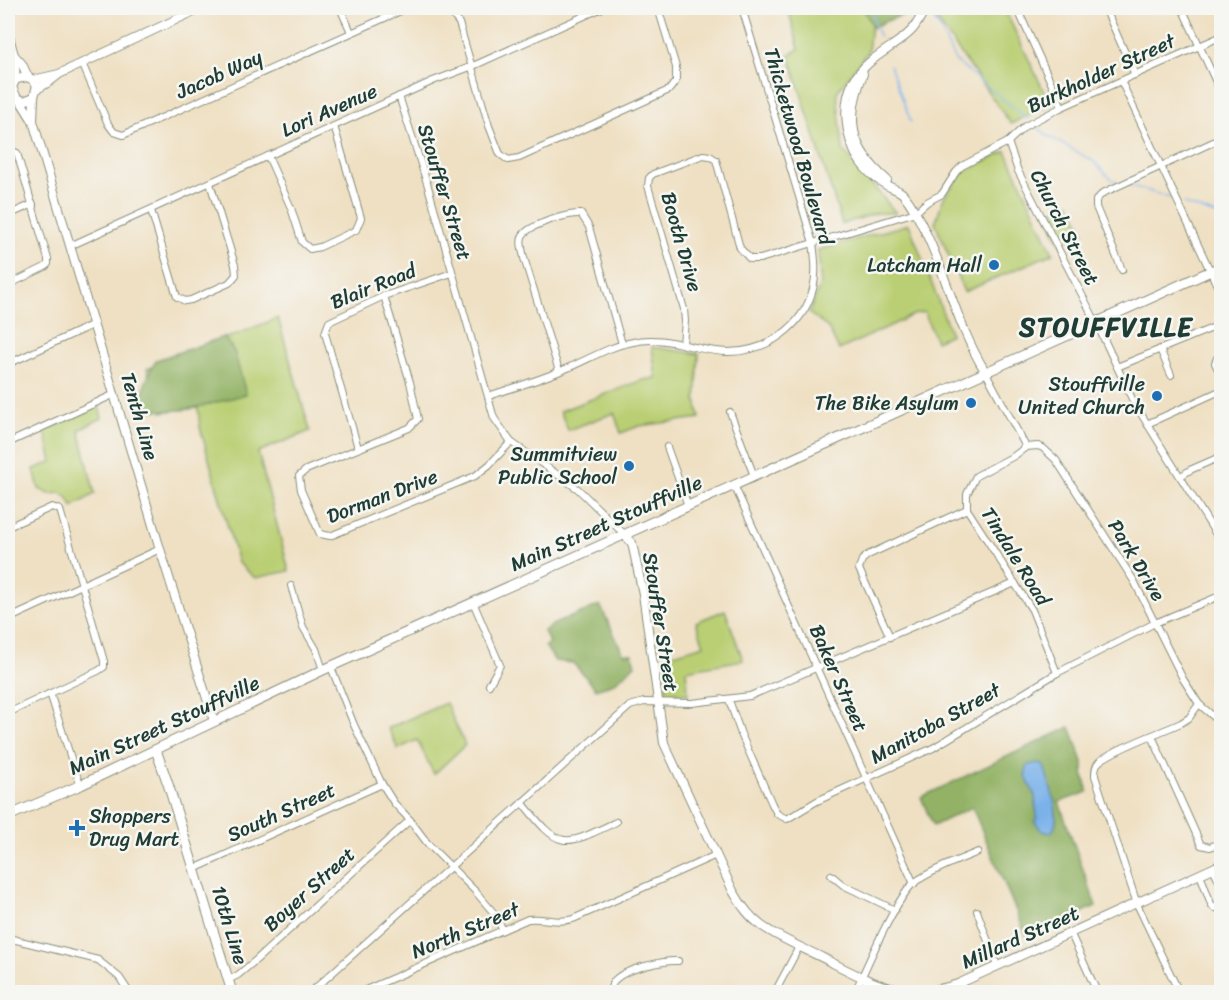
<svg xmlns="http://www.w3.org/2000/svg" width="1229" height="1000" font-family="Sriracha,sans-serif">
<rect width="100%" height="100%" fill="#f6f6f2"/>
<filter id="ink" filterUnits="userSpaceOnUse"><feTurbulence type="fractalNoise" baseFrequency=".0167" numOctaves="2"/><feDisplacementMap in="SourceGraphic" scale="12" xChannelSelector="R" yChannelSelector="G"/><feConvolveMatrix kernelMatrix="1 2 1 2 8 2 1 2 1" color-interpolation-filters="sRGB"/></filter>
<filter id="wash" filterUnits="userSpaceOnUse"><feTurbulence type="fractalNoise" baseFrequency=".008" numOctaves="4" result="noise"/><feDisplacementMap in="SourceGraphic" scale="24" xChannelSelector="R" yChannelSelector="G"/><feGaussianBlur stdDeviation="1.35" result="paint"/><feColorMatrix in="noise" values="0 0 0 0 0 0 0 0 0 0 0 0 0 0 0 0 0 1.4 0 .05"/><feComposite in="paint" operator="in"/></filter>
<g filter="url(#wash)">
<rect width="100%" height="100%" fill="#efe0c3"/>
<g fill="#bacf73" stroke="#6c8654" stroke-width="1.5">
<polygon points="788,8 904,8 872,16 868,51 837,92 843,150 896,213 877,213 842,224 789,55 799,49"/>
<polygon points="928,8 1004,8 1050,104 1011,124"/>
<polygon points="1006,151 1053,253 964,292 935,223 944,197 964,171"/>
<polygon points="1070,203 1084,232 1060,243 1046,214"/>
<polygon points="909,224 951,334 936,341 924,312 915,314 839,350 828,328 809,313 821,284 818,250"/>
<polygon points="278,318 310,431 258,452 289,571 255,578 238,563 200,427 198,408 162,412 147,369"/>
<polygon points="652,347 699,354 696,400 700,418 639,426 621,433 614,413 568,430 560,411 643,380 656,378"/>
<polygon points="99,406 102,418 79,430 95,494 72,507 68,498 61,493 49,494 39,489 34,469 52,462 45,431"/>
<polygon points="725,610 743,660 686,670 688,694 666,693 667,656 704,645 696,622"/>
<polygon points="446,703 465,745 434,774 417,740 398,749 388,728"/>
</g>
<g fill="#93b265" stroke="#59784c" stroke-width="1.5">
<polygon points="863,8 922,8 881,23 873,28"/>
<path d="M224 337 234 351 246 394C212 404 179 415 144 409 139 392 148 376 156 360Z"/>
<polygon points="600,605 623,653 632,654 635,665 614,683 596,689 573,663 555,661 545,646 549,643 544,631 554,624"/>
<polygon points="1070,727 1083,762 1083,773 1088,792 1059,802 1096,906 1027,937 972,807 933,826 921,797"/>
</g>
<path fill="#7ab1e9" stroke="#4c778e" stroke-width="1.5" d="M1038 763 1044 766C1049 784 1064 819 1051 833L1042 831 1034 821 1037 819 1035 796 1025 775 1028 765Z"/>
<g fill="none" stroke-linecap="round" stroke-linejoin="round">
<g stroke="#7ab1e9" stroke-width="1.5">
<polyline points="873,8 874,24 880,37"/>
<polyline points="927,10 941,30 955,61 1028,119"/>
<polyline points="890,65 911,122"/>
<polyline points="1035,125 1048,136 1093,161 1112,180 1117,181"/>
<polyline points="1129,185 1170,198"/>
<polyline points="1184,204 1222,217"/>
</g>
</g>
</g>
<g filter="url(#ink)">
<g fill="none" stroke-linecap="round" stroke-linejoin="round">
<g stroke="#878e7c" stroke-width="8">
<g id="minor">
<polyline points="340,8 351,32"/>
<polyline points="447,8 459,23 489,126 500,154 508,160 519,158 669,90 676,81 676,67 658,8"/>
<polyline points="1017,8 1062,107"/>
<polyline points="1027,8 1029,8"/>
<polyline points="1105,8 1135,75"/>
<polyline points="1182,8 1222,95"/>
<polyline points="82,63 108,124 114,132 123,135 407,8"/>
<polyline points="1121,81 1222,296"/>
<polyline points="399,96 427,183 494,418 511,442 578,489 625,535"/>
<polyline points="1008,142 1018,171 1096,322 1133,401 1222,544"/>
<polyline points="8,149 17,153 48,259 48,264 45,267 8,285"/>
<polyline points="268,156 291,208 302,242 310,249 320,247 356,230 361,218 334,126"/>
<polyline points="151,210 177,297 185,301 191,300 229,283 236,275 235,265 210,183"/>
<polyline points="8,215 33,204"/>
<polyline points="70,246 433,81 473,66 602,8"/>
<polyline points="1122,270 1096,207 1096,200 1103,193 1222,138"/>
<polyline points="384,296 410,382 418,419 409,428 306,470 299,476 301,490 320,534 330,536 475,476 489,465 511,442"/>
<polyline points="683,344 685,321 684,309 648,186 649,178 653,174 703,155 710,156 716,160 740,248 750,259 760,259 916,212 927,202 942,194 956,172 962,166 1008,142 1025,126 1062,107 1222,36"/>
<polyline points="1160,349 1171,375"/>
<polyline points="1222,357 1217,358 1215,363 1222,378"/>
<polyline points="8,364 94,324"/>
<polyline points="1117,367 1222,324"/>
<path d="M559 371 524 258C523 252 519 241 523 235 531 224 569 213 581 214L589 227 622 344"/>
<polyline points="985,371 1026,447"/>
<path d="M488 396C516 387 543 379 570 367 591 358 610 346 633 342 666 334 696 352 728 352 767 352 803 327 813 289 817 274 815 258 813 243L742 8"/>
<polyline points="730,412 754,476"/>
<polyline points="1147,424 1222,390"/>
<polyline points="8,443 115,394"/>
<polyline points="667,447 688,506"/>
<polyline points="358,448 325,333 329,322 384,296 452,273"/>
<polyline points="1181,476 1190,470 1222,456"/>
<polyline points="734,485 914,884"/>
<polyline points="8,527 52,507 60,510 104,661 104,667 98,671 8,713"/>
<polyline points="291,586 303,627 316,649 323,670"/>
<polyline points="473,602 500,665 489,685"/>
<polyline points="8,619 160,549"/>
<polyline points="890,637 859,569 862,560 868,555 967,509"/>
<polyline points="331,667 354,725 382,784 394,803 410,820 428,844 475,891 493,912 503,930"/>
<path d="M1057 673 1032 610 967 509V494L976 476 1014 456 1026 447 1038 446 1043 448 1056 460 1134 581 1183 679 1199 704 1189 718 1181 723C1164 731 1108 751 1098 763 1095 766 1095 771 1095 776L1137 904 1179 992"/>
<polyline points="50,693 75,771 81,785"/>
<polyline points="729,700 741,734 772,804 777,814 787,819 817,801 933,748 1057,673 1155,623 1222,595"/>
<polyline points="1199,704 1222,724"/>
<polyline points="1152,736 1201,845 1210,847 1222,842"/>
<path d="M522 802C560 850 562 848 616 822"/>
<polyline points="1213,868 1222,887"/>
<polyline points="194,869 382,784"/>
<polyline points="1200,874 1211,904 1214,908 1222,908"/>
<polyline points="831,875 843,885 895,910"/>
<polyline points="977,911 997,966"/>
<polyline points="1070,932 1097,992"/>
<polyline points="8,938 98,960 119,977 129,992"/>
<polyline points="228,980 238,975 256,960 410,820"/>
<polyline points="311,992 630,706 644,702 692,703 750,696 1015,583"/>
<path d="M361 992 528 919C544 917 558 924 573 919L716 855"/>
<path d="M610 992C611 988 612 982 616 979 626 969 664 960 678 961"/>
<polyline points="775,992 799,947"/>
<path d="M855 992C866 968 896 897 915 882 934 869 958 860 978 852"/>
</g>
</g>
<g stroke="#878e7c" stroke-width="10">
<g id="tertiary">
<path d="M926 8C921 15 918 24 911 31 893 49 868 56 853 82 843 101 845 128 853 148 859 164 871 176 886 185 891 188 897 189 902 193 907 198 912 206 915 212 944 262 954 321 985 371"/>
<polyline points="8,33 14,55 16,79"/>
<polyline points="14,55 22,64 28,77"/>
<path d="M863 74C845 120 850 148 887 180"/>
<polyline points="33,80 59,74 201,8"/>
<polyline points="37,89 49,82 58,75"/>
<polyline points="34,97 24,101 17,98 12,87 16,79 28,77 33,80 37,85 34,97 33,121 160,549 214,721"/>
<polyline points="20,100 33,121"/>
<path d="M625 535 632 543 643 594 664 743 733 891C741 905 749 917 762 926 781 939 803 948 823 958 849 971 875 986 904 991 922 993 940 990 958 984L1222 864"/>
</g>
</g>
<g stroke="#878e7c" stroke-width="11">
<g id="secondary">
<polyline points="156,750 168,784 232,992"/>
<polyline points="8,816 81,785 323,670 1222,266"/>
</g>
</g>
<use href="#minor" stroke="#fff" stroke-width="6"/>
<use href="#tertiary" stroke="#fff" stroke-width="8"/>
<use href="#secondary" stroke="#fff" stroke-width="9"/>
</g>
</g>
<g fill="#1f6fb2" stroke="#f6f6f2" stroke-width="2">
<circle cx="994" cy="265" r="6"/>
<circle cx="1157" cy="396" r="6"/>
<circle cx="971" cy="403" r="6"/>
<circle cx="629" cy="466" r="6"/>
<path d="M74 819h6v6h6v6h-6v6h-6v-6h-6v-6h6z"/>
</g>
<g text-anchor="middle" stroke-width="5" stroke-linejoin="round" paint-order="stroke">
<g font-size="20" fill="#1f3d34" stroke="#f6f6f2">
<text transform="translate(1101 73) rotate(-25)" y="7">Burkholder Street</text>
<text transform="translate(219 74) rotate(-24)" y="7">Jacob Way</text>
<text transform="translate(329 110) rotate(-24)" y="7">Lori Avenue</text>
<text transform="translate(799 146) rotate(74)" y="7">Thicketwood Boulevard</text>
<text transform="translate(445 192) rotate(73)" y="7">Stouffer Street</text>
<text transform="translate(1065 227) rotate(63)" y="7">Church Street</text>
<text transform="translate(682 242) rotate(74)" y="7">Booth Drive</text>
<text transform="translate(373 286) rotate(-22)" y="7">Blair Road</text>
<text transform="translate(140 416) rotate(74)" y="7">Tenth Line</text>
<text transform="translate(382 496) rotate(-21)" y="7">Dorman Drive</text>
<text transform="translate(606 523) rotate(-24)" y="7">Main Street Stouffville</text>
<text transform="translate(1016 556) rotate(58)" y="7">Tindale Road</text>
<text transform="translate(1137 560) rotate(59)" y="7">Park Drive</text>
<text transform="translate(661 622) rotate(81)" y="7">Stouffer Street</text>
<text transform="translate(839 678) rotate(66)" y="7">Baker Street</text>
<text transform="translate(935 723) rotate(-29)" y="7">Manitoba Street</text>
<text transform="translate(164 725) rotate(-25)" y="7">Main Street Stouffville</text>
<text transform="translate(281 812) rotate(-24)" y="7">South Street</text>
<text transform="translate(309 889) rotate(-42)" y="7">Boyer Street</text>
<text transform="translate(230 925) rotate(73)" y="7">10th Line</text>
<text transform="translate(465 930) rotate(-23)" y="7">North Street</text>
<text transform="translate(1020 937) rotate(-24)" y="7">Millard Street</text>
</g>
<g font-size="20" fill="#1f3d34" stroke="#f6f6f2" text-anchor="end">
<text x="982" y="272">Latcham Hall</text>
<text x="1145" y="391">Stouffville<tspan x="1145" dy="23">United Church</tspan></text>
<text x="959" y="410">The Bike Asylum</text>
<text x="617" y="461">Summitview<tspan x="617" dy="23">Public School</tspan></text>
<text x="89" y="823" text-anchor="start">Shoppers<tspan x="89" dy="23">Drug Mart</tspan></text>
</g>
<g font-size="26" font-weight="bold" letter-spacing="1.5" fill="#1f3d34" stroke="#f6f6f2">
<text x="1106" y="336">STOUFFVILLE</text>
</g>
</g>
<rect width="1229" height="1000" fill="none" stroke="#f6f6f2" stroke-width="30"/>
</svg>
